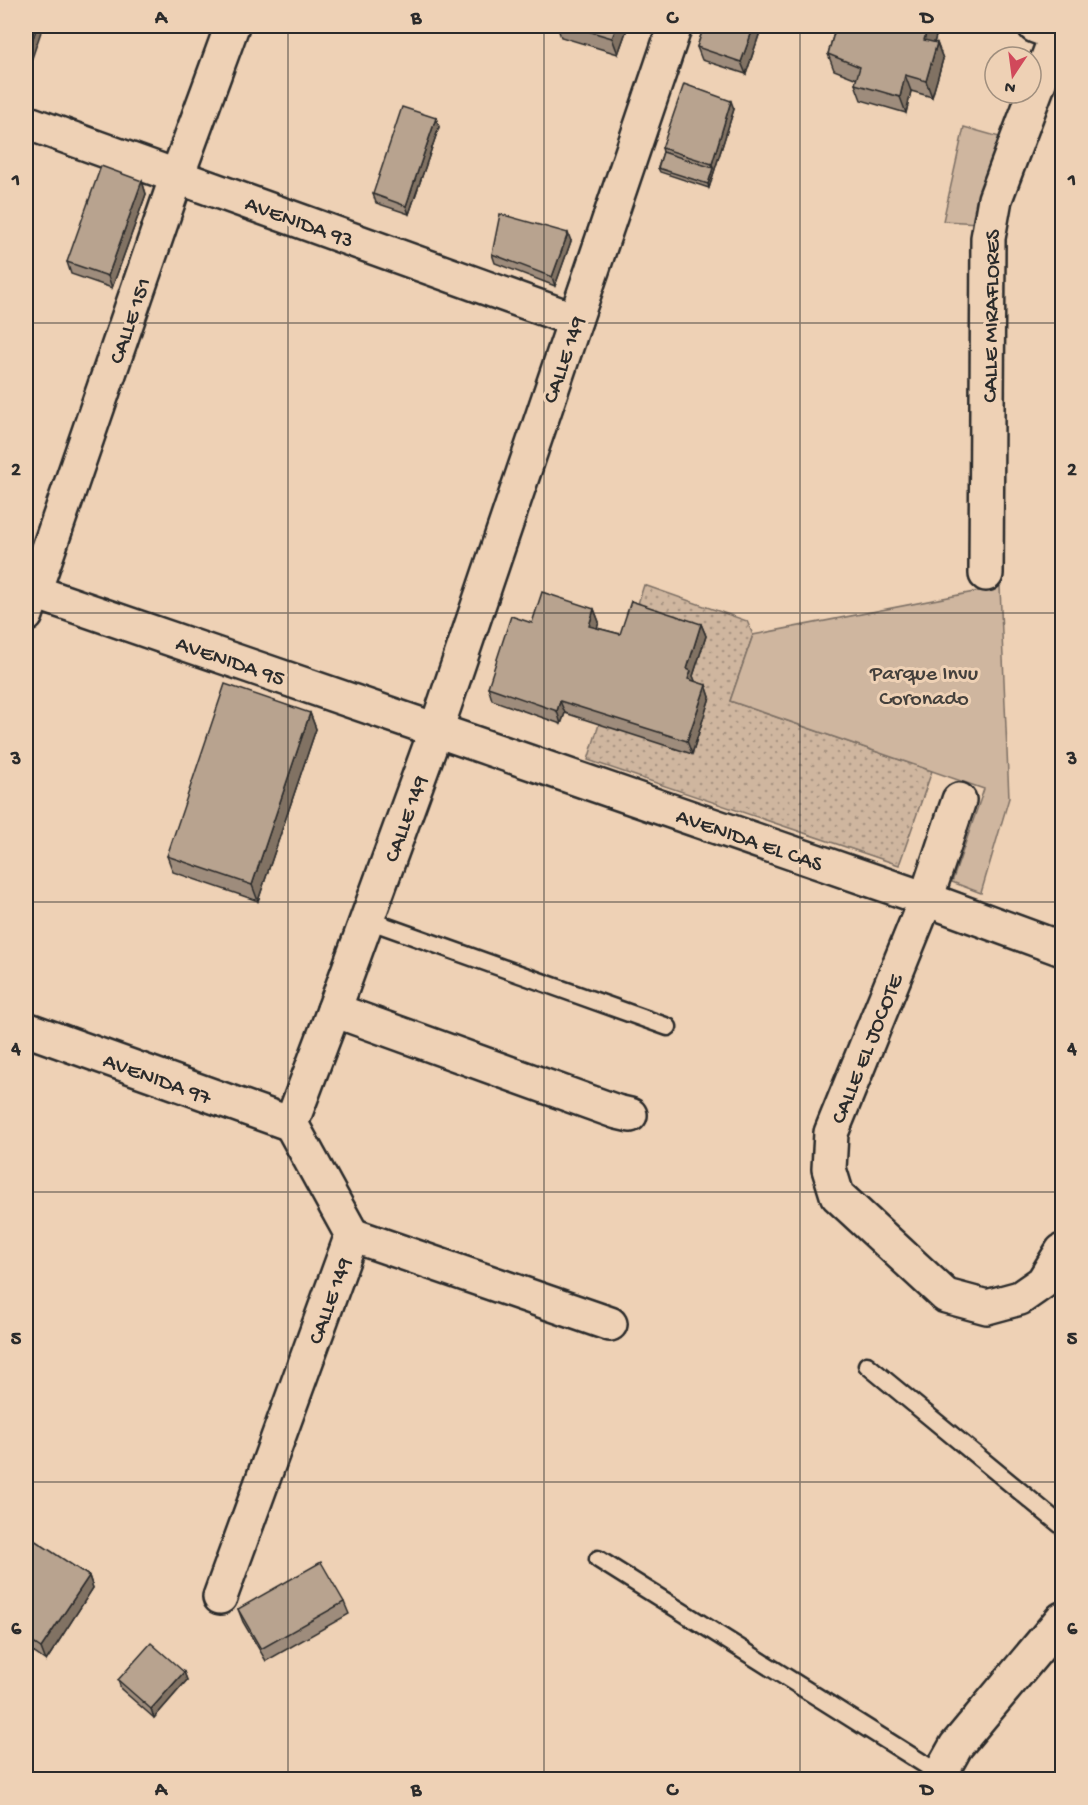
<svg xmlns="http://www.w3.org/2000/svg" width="1088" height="1805" font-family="'Gochi Hand',sans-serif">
<defs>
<pattern id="grass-dots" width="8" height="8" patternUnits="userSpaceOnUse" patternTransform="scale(1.5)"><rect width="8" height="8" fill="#cfb69f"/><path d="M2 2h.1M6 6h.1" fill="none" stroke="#a89482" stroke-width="1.8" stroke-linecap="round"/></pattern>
</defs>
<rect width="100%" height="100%" fill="#eed1b5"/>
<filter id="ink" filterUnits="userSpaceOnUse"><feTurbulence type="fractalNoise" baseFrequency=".0167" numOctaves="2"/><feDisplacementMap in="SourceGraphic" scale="12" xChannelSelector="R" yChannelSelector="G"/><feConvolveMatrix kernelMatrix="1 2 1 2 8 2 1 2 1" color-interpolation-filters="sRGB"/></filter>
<g filter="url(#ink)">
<polygon fill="url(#grass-dots)" stroke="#7d7065" stroke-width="1.5" points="644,585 747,621 753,635 730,701 932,771 899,865 588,760 599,724 693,692 635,613"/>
<g fill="#cfb69f" stroke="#7d7065" stroke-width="1.5">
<polygon points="964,127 1003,138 980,223 943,221"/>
<polygon points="1000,587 1009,798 981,893 952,882 984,789 730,701 753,635"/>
</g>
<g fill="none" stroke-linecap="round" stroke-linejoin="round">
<g stroke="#2b2b2b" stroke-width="21">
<g id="service">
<polyline points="368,920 668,1027"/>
<polyline points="867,1365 1062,1526"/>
<polyline points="598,1559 940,1774"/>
</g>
</g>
<g stroke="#2b2b2b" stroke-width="38">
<g id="minor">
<polyline points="26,122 575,320"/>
<polyline points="986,574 988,238 995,199 1057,34"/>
<polyline points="26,615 177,176 232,26"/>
<polyline points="959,800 926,899 831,1133 829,1169 837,1195 946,1296 987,1307 1020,1298 1043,1282 1062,1251"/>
<polyline points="334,1010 617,1112 630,1115"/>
<polyline points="26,1029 291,1124"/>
<polyline points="352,1235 610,1324"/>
<polyline points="220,1597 352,1235 291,1124 334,1010 436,730 926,899 1062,949"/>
</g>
</g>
<g stroke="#2b2b2b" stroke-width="38">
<polyline id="tertiary" points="937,1780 956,1746 1062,1619"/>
</g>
<g stroke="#2b2b2b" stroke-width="38">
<g id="secondary">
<polyline points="1035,26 1062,36"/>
<polyline points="26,589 436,730 675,26"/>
</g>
</g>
<use href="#service" stroke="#eed1b5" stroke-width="16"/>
<use href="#minor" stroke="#eed1b5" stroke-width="33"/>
<use href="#tertiary" stroke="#eed1b5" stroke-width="33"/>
<use href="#secondary" stroke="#eed1b5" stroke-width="33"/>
</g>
<g fill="#9e8c7b" stroke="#2b2b2b" stroke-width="1.5">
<polygon points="557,26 628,26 618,54 561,37"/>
<polygon points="704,26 762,26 746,74 702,60 697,47"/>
<polygon points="836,26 932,26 936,36 934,43 937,43 943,59 932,97 911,91 906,113 861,100 855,84 857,79 834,70 828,54"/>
<polygon points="734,109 709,188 660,172 658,168 663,152 662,148"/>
<polygon points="436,118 439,127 409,214 376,203 373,194"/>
<polygon points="142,181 146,194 112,288 71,274 67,262"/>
<polygon points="571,241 555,286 495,263 492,254"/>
<polygon points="594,609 599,622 597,628 620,634 701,624 706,636 693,676 695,682 706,685 710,697 692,754 565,713 561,724 492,700 488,687 532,623"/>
<polygon points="310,713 316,729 258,901 173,872 167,856"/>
<polygon points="26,1539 89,1576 93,1588 46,1661 26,1647"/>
<polygon points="344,1602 349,1614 266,1661 243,1622 238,1609"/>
<polygon points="184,1672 187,1680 154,1718 121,1689 118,1680"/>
</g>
<g fill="#817264" stroke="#2b2b2b" stroke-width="1.5">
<polygon points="37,26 43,26 27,73 26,70 26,59"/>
<polygon points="617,26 628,26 618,54 612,38"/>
<polygon points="754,26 762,26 746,74 741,62"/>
<polygon points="928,26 932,26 936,36 930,56 924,40"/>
<polygon points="937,43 943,59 932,97 926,81"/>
<polygon points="905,75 911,91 906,113 900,97"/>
<polygon points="731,101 734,109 709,188 708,184 713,168 712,164"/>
<polygon points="436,118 439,127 409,214 406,206"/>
<polygon points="142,181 146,194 112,288 108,276"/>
<polygon points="568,233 571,241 555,286 552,277"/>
<polygon points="594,609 599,622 594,638 589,626"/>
<polygon points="701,624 706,636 693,676 696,683 688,679 687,669"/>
<polygon points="706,685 710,697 692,754 687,741"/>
<polygon points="560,701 565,713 561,724 557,711"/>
<polygon points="310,713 316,729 258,901 252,885"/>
<polygon points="89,1576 93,1588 46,1661 41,1648"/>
<polygon points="184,1672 187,1680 154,1718 151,1709"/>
</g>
<g fill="#b8a38f" stroke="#2b2b2b" stroke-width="1.5">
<polygon points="26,26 37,26 26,59"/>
<polygon points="571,26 617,26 612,38"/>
<polygon points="704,26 754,26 741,62 697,47"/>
<polygon points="836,26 928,26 924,40 937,43 926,81 905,75 900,97 855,84 860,67 828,54"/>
<polygon points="684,84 731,101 712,164 662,148"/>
<polygon points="402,107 436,118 406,206 373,194"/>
<polygon points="663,152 713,168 708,184 658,168"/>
<polygon points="101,166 142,181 108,276 67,262"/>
<polygon points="500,214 568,233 552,277 492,254"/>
<polygon points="542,592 594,609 589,626 620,634 631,601 701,624 687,669 691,671 688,679 706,685 687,741 560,701 557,711 488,687 511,616 532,623"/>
<polygon points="225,684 310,713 252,885 167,856"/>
<polygon points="28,1536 89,1576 41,1648 26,1638 26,1539"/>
<polygon points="321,1562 344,1602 261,1649 238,1609"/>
<polygon points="151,1643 184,1672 151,1709 118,1680"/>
</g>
</g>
<path fill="none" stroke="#2b2b2b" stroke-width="1.5" stroke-opacity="0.55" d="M288 26V1780M544 26V1780M800 26V1780M26 323H1062M26 613H1062M26 902H1062M26 1192H1062M26 1482H1062"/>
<g text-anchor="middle" stroke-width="6" stroke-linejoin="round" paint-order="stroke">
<g font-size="22" fill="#2b2b2b" stroke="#eed1b5">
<text transform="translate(300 220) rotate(20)" y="8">AVENIDA 93</text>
<text transform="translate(989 316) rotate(-89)" y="8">CALLE MIRAFLORES</text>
<text transform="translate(128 320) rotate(-71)" y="8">CALLE 151</text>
<text transform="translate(562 359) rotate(-71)" y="8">CALLE 149</text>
<text transform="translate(231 659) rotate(19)" y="8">AVENIDA 95</text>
<text transform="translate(404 818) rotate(-70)" y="8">CALLE 149</text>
<text transform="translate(750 838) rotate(19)" y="8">AVENIDA EL CAS</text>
<text transform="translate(865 1048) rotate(-68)" y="8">CALLE EL JOCOTE</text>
<text transform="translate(158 1077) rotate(20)" y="8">AVENIDA 97</text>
<text transform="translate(328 1300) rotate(-70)" y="8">CALLE 149</text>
</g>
<g font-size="22" fill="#44403c" stroke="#eed1b5">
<text x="924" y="679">Parque Invu<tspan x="924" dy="25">Coronado</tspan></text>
</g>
</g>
<rect width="1088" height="1805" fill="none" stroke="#eed1b5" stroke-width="66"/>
<g transform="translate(1013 75) rotate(193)"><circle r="28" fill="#eed1b5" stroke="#a08f7e" stroke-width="1.5"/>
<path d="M0-4.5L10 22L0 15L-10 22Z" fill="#d1495b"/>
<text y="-9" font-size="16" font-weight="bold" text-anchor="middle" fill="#2b2b2b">N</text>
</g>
<rect x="33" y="33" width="1022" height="1739" fill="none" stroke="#2b2b2b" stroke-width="2"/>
<g font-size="20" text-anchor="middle" font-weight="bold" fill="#2b2b2b">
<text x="161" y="23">A</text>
<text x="416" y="23">B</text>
<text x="672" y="23">C</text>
<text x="927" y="23">D</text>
<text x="16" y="185">1</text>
<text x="1072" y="185">1</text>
<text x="16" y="475">2</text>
<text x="1072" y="475">2</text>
<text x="16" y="764">3</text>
<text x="1072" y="764">3</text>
<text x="16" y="1054">4</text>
<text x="1072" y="1054">4</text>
<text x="16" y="1344">5</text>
<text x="1072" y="1344">5</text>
<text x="16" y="1634">6</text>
<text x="1072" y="1634">6</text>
<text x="161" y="1795">A</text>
<text x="416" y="1795">B</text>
<text x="672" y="1795">C</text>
<text x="927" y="1795">D</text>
</g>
</svg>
